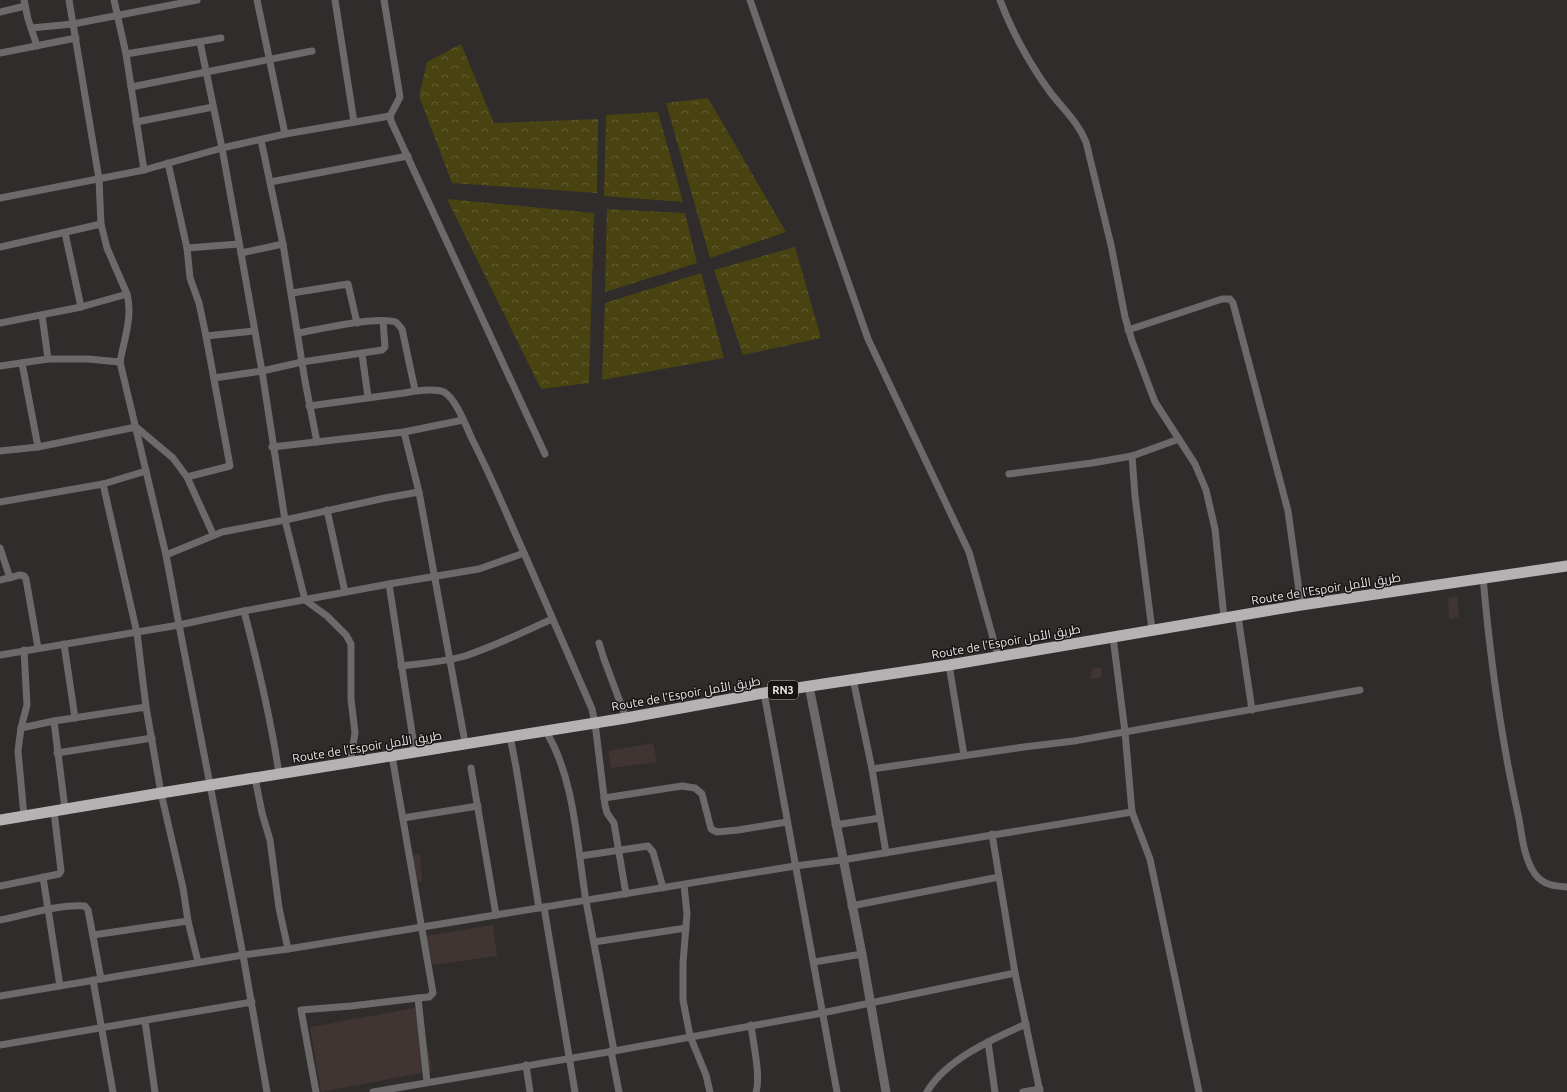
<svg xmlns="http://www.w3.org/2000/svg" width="1567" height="1092" font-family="Ubuntu,Cairo,sans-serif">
<defs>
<pattern id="park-crowns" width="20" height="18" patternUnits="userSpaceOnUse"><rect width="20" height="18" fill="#484311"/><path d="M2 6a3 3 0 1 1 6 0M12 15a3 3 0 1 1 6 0" fill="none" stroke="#635e34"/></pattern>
</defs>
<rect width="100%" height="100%" fill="#302c2b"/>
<g fill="#403532">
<polygon points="1457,596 1459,617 1449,619 1448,598"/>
<polygon points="1101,667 1102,677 1091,679 1091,669"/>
<polygon points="653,743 657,762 611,768 608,751"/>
<polygon points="420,854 422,881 416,882 412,856"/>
<polygon points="493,925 497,956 433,965 426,936"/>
<polygon points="420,1007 432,1071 321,1092 310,1027"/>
</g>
<g fill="url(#park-crowns)">
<polygon points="461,44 494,123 598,119 597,193 452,183 419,96 427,62"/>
<polygon points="708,98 786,232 710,258 666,103"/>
<polygon points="658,112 683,202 604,196 606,115"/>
<polygon points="447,199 594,213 589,383 541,389"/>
<polygon points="607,209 685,213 697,263 605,292"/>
<polygon points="795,247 821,338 743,355 714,270"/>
<polygon points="701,273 724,358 602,380 605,303"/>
</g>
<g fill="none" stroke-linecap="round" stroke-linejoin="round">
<g stroke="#6b696a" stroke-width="7">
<polyline points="24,0 28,19 37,46"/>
<polyline points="114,0 126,54 144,170"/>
<polyline points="257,0 285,134"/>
<polyline points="335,0 354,122"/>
<polyline points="384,0 400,97 390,116 391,121 545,454"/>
<polyline points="750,0 868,339 969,552 998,656"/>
<path d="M1000 0C1012 32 1030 64 1050 92 1063 109 1078 122 1086 142L1111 245 1125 317 1132 341 1155 402 1195 464 1206 490 1215 529 1224 618"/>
<polyline points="0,12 25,6"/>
<polyline points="31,28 73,24 197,0"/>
<polyline points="200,42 222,148 241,253 262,371 285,520 305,600 327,616 346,635 351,644 351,699 355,733 350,763"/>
<polyline points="0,53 76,38"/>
<polyline points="126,54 221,38"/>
<polyline points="131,87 312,51"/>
<polyline points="136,122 213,107"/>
<polyline points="261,140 283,244 305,381 317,442"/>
<polyline points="168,163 187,248 190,278 199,303 206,336 254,331"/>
<polyline points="270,182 408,156"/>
<polyline points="0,198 144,170 222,148 285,134 390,116"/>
<polyline points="65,233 81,307"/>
<polyline points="0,247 101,224"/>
<polyline points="187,248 239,244"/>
<polyline points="241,253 283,244"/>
<polyline points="292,293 348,284 357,323"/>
<polyline points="42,315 48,359"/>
<polyline points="0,323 81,307 127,294"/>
<polyline points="1128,330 1222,299 1230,299 1233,303 1288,511 1301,605"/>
<path d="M298 333C321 329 375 316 396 322L402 329 415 390"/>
<polyline points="362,354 368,397"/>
<polyline points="120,362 166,555 179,625 244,611 389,584 415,752"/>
<polyline points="22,363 38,447"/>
<path d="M0 366 48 359H88L120 362C124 340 133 316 127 294L107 248 101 224 99 179 69 0"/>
<polyline points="214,378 262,371 302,362 382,350 385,347 383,321"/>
<path d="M309 406 404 393C413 391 435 388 444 392 456 399 466 426 472 439 491 476 507 515 524 553"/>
<polyline points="404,432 463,420"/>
<polyline points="272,447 404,432 419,492 464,737"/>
<polyline points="0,451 38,447 136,427 173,458 187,477 213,534"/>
<polyline points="1132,456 1135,496 1152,630"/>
<polyline points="1009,474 1092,463 1132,456 1179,439"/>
<polyline points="187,477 230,466 206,336"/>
<polyline points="103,484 137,633 146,707 161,793 183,888 188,921 198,962"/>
<polyline points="0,502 103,484 146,471"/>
<polyline points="327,510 345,592"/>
<polyline points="0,548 10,578"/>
<polyline points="166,555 222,532 285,520 385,498 419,492"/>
<path d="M1483 577C1490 658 1501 739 1519 819 1522 836 1524 859 1535 874 1543 885 1554 886 1567 887"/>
<polyline points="0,580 20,575 24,576 26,579 38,648"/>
<polyline points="389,584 479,569 524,553 592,709 595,723 605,805 607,813 614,823 626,894"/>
<path d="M244 611C258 665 271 719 279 774"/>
<polyline points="1238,616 1252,710"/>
<polyline points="1113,637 1125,732 1132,812 1150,859 1199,1092"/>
<polyline points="599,643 604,659 626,718"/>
<polyline points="64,644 75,718"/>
<polyline points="0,655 179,625 243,955 267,1092"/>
<polyline points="949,665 964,755"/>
<path d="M401 666C422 663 445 662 465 656 495 646 524 632 552 619"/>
<polyline points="853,679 872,769 886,853"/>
<polyline points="764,693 837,1092"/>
<polyline points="54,721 65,809"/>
<polyline points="21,728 54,721 146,707"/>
<path d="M545 730C575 777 577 847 586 901 595 951 605 1001 614 1051"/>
<polyline points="510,736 516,767 539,908"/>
<polyline points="57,753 152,738"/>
<polyline points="471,768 496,915"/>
<polyline points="872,769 1024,747 1074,741 1360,690"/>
<polyline points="255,778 262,813 270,840 279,908 288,949"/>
<polyline points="604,798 682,786 695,788 702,794 711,829 717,832 738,830 787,822"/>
<polyline points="24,816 18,751 21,728 27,705 24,650"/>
<polyline points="403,818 478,806"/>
<polyline points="835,825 880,818"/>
<polyline points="580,856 648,846 653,852 663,888"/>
<polyline points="43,877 60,986"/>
<polyline points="684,885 687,914 683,963 683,1000 690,1036 706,1075 710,1092"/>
<polyline points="0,886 59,874 61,871 54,811"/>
<polyline points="851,906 999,877"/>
<polyline points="544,907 575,1092"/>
<path d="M0 920C26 915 59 904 85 906L88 910 101 979"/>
<polyline points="93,935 188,921"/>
<polyline points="594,942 686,928"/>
<polyline points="814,962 862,954"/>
<polyline points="1015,973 1040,1092"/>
<polyline points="93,980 113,1092"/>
<polyline points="0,996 243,955 288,949 795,866 842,860 1132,812"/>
<polyline points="418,998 427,1082"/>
<polyline points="145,1021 155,1092"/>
<path d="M751 1025C753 1042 761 1077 756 1092"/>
<polyline points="988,1042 995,1092"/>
<polyline points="0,1045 252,1002"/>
<polyline points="611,1051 619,1092"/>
<polyline points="526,1065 530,1092"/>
<polyline points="316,1092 301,1010 351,1006 418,998 429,997 433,993 392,756"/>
<polyline points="373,1092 614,1051 822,1013 1015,973 992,834"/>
<path d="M927 1092C945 1060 994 1038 1026 1024"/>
<polyline points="1023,1092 1040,1089"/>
</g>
<polyline stroke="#6b696a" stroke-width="9" points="809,686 862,954 886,1092"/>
<polyline stroke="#b6b1b2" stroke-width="11" points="0,820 161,793 626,718 764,693 949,665 1301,605 1567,566"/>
</g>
<g text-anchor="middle" stroke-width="3" stroke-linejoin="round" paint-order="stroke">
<rect fill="#161514" stroke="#aba9a8" stroke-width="1" x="768" y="681" width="30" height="18" rx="3"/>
<g font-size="11" font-weight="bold" fill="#ebe8e7">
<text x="783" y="694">RN3</text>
</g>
<g font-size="12" fill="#ebe8e7" stroke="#161514">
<text transform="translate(1326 589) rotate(-9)" y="4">Route de l’Espoir طريق الأمل</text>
<text transform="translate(1006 642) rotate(-10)" y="4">Route de l’Espoir طريق الأمل</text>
<text transform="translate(686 694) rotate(-10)" y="4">Route de l’Espoir طريق الأمل</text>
<text transform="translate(367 747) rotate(-9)" y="4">Route de l’Espoir طريق الأمل</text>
</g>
</g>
</svg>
